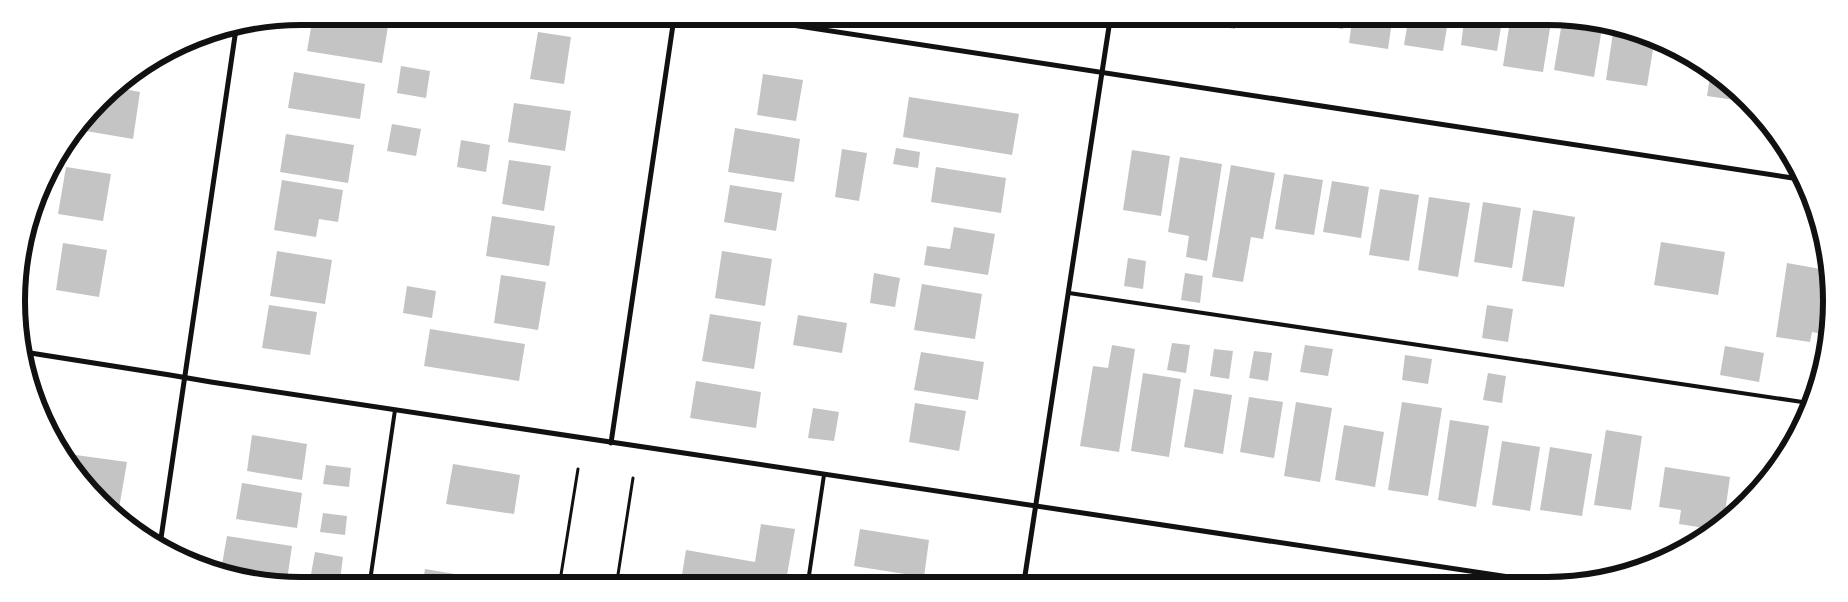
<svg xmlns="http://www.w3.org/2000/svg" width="1848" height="602" font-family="Lato,sans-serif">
<rect width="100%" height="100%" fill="#fff"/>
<g fill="#c4c4c4">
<polygon points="313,16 366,17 389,20 382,63 307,51"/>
<polygon points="1196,20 1236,20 1235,29 1195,22"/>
<polygon points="1245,20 1287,20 1286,28"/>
<polygon points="1301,20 1311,21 1344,21 1343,29 1301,23"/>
<polygon points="1352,21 1392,21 1388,49 1349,43"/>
<polygon points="1408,21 1448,21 1443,51 1404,45"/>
<polygon points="1464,21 1502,21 1497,51 1461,45"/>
<polygon points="1510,21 1551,22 1543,72 1503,66"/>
<polygon points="1562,22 1603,22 1594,77 1554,70"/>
<polygon points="1614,26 1654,43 1647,86 1606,80"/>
<polygon points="538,32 571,37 564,84 530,79"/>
<polygon points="401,66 430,71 426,98 397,93"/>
<polygon points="1711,70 1742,101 1707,96"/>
<polygon points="294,72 365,84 360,119 288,108"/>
<polygon points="763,74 803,80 796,121 757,115"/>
<polygon points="113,87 140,92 133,139 80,130"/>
<polygon points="909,97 1019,114 1012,155 903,137"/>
<polygon points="514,103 571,111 565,151 508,142"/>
<polygon points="392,124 421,129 416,156 387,151"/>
<polygon points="735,128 800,139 794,182 728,172"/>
<polygon points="286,134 354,145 348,183 280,172"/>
<polygon points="461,140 490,145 486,172 457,167"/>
<polygon points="896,148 920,152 918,168 893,164"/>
<polygon points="842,149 867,153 859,201 835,197"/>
<polygon points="1132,150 1170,156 1161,216 1123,210"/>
<polygon points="1180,157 1222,164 1207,261 1186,257 1189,236 1168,232"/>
<polygon points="509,160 551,166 544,211 502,204"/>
<polygon points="1231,165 1275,173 1263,239 1251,237 1243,282 1212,277"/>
<polygon points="66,167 111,174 103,221 58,214"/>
<polygon points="936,167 1006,178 1001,213 931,202"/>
<polygon points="1284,174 1323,180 1314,235 1275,229"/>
<polygon points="282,180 343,190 338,222 319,219 316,237 274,230"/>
<polygon points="1332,181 1369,187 1361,238 1323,232"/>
<polygon points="730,185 782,193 776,231 724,222"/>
<polygon points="1380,189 1419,195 1409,261 1369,255"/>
<polygon points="1429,197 1470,203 1458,277 1418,270"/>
<polygon points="1483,202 1521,208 1512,268 1474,262"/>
<polygon points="1533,210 1575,217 1564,287 1522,281"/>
<polygon points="492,216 555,226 549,266 486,256"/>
<polygon points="954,227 995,234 988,275 924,265 927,246 950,249"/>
<polygon points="1661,242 1725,252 1718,295 1654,285"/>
<polygon points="63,243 107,250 99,297 56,290"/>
<polygon points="277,251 332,260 325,304 270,296"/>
<polygon points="722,251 772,259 765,306 715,298"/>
<polygon points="1128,258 1146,261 1143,289 1124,286"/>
<polygon points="1787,263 1826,270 1826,335 1812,332 1810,342 1776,337"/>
<polygon points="874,273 900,278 895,307 870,303"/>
<polygon points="1185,273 1203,276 1200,303 1181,300"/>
<polygon points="501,275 546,282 538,330 494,323"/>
<polygon points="922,284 982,294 975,339 914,330"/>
<polygon points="407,286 436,291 432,318 403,313"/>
<polygon points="269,305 317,312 310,355 262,348"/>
<polygon points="1487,305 1513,309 1508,342 1482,338"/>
<polygon points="710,314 761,322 754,369 702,361"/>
<polygon points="798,315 847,323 842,353 793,345"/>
<polygon points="430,329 525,344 519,381 424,366"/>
<polygon points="1172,343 1190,345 1186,373 1167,370"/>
<polygon points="1112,345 1135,349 1119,452 1080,446 1093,366 1108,368"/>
<polygon points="1305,345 1333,349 1328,376 1300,372"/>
<polygon points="1725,346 1764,353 1759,382 1720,375"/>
<polygon points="1214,349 1233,351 1229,379 1210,376"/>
<polygon points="1254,351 1272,353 1268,381 1249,378"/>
<polygon points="921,352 984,362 978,400 914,390"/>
<polygon points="1405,355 1432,359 1428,384 1402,380"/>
<polygon points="1143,373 1181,379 1169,457 1131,451"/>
<polygon points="1488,373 1506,376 1502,403 1483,400"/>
<polygon points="696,381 761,392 756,428 690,418"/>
<polygon points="1194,389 1232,395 1223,454 1184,447"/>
<polygon points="1249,397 1283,402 1274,458 1240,452"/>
<polygon points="1296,402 1332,408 1320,482 1284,476"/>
<polygon points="1402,402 1442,408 1428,496 1388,490"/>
<polygon points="915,403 966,411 959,451 909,442"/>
<polygon points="813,408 839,412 834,441 808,438"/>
<polygon points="1450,420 1489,426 1476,507 1438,500"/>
<polygon points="1344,425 1384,432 1375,487 1335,480"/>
<polygon points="1606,430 1642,436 1631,510 1594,505"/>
<polygon points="252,435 307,444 302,480 247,471"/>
<polygon points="1502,441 1540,447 1530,511 1492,505"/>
<polygon points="1550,447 1592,454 1582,516 1540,510"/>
<polygon points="61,453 127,462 118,514 64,459"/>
<polygon points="453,464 520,475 514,514 446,504"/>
<polygon points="326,465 351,468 349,487 323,484"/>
<polygon points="1665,467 1730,477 1724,520 1711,529 1679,524 1681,510 1659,507"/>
<polygon points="242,483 302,493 297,528 236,519"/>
<polygon points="323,513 347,516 345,535 320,532"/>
<polygon points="761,524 795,529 786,581 681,581 686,550 755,562"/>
<polygon points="860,529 929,540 924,577 854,566"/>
<polygon points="227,536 292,546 287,580 277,580 221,570"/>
<polygon points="315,552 343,557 340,580 310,580"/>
<polygon points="425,569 491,580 491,581 423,581"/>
</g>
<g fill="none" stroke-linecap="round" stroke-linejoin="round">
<g stroke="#111" stroke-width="3">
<polyline points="560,581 578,469"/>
<polyline points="617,581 633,478"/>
</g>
<g stroke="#111" stroke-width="4">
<polyline points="1069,293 1809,403"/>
<polyline points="370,581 395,410"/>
<polyline points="808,582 824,475"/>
</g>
<g stroke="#111" stroke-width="5">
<polyline points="746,18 1799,179"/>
<polyline points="24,352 170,375 211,382 1549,583"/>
<polyline points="611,443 674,18"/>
<polyline points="160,545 236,29"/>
<polyline points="1024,582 1110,20"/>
</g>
</g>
<path d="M0 0H1848V602H0ZM301 25H1547A276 276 0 0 1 1823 301V301A276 276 0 0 1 1547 577H301A276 276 0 0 1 25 301V301A276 276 0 0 1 301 25Z" fill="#fff" fill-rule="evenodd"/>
<path fill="none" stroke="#111" stroke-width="6" d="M301 25H1547A276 276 0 0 1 1823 301V301A276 276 0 0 1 1547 577H301A276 276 0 0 1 25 301V301A276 276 0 0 1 301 25Z"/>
</svg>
